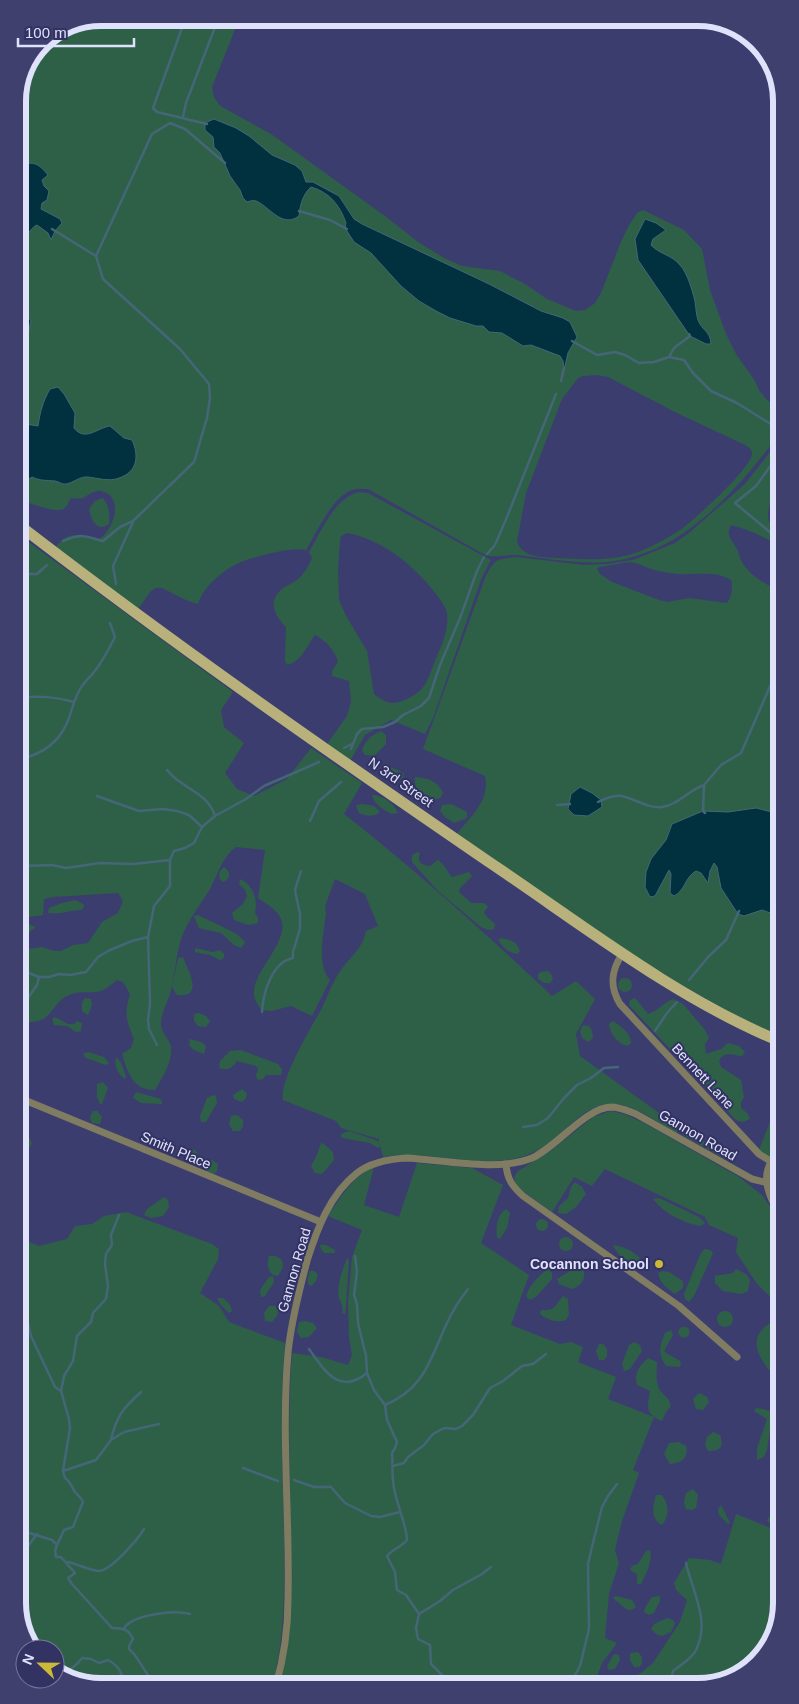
<svg xmlns="http://www.w3.org/2000/svg" width="799" height="1704" font-family="Arial,sans-serif">
<rect width="100%" height="100%" fill="#3c3d6f"/>
<g fill="#2e6048" fill-rule="evenodd">
<path d="M238 22 212 87C213 96 215 101 222 107L271 134 385 216 418 242 444 258 462 266 500 271 525 284 547 299 576 311 585 310 595 303 601 293 621 242 628 227 637 213 643 210 684 230 702 249 710 290 726 334 736 354 755 381 759 390 766 399 773 405H777V434L774 441C732 496 679 555 606 562 582 564 558 560 534 557 528 557 521 555 515 555 504 555 495 558 485 555L368 489C363 489 357 488 352 490 333 496 316 533 306 550 293 548 281 551 268 554 242 560 229 565 210 584 204 591 201 595 198 604L186 600 162 588H156L151 591 138 609 56 547C69 529 81 536 99 539 114 530 125 496 101 491 94 490 89 495 83 498 79 499 75 498 71 498 69 501 67 506 65 508 58 515 29 502 19 500L18 96 42 42 69 24ZM597 375 608 377 677 413 745 445C748 447 752 449 752 453 754 466 692 522 680 530 666 539 650 548 635 553 609 562 582 559 555 558 541 557 521 557 517 541L526 493 562 399 578 378 583 376Z"/>
<path d="M777 443V495L769 506 768 515 769 522 777 531V545C764 536 746 529 731 525 725 536 732 540 737 549 739 554 740 560 743 564 751 576 765 584 777 590L779 1036C665 985 561 905 457 834 472 815 490 801 485 776L423 749 485 578 490 568 496 561 502 559 516 557 584 565 607 564 633 560 675 543 689 533 745 484ZM629 562C640 563 648 569 659 571 669 573 680 575 690 574 706 574 717 572 731 580 733 588 732 596 727 603L689 598 667 602 659 600 612 582 600 574 597 569 599 567Z"/>
<path d="M359 492 368 493 491 560 482 577 433 718 425 734 391 720 365 735 350 761 327 744 347 716 351 702 349 681 332 676V671L338 662C335 650 325 640 315 635 307 646 301 662 287 665L285 661 286 627C275 616 267 602 282 589 287 585 294 583 299 578 305 573 309 565 312 558L309 552C321 532 334 498 359 492ZM347 533C382 539 415 566 436 594 441 601 446 606 447 614 449 629 442 645 436 658 433 666 430 675 426 683 421 693 402 704 391 703 385 702 379 698 374 694L367 651 346 616 339 600 338 571 340 541 341 536Z"/>
<path d="M103 498C109 506 110 513 109 524 97 533 91 520 89 509L95 501Z"/>
<path d="M30 543 233 692 221 710 224 727 244 743 225 773 237 789 254 796 287 779 311 748 362 783 344 814C417 871 485 933 552 996L576 981 595 999 576 1034 580 1056 677 1126V1134C659 1123 637 1106 615 1104 588 1101 565 1132 545 1146 534 1153 519 1159 505 1160 465 1165 424 1150 383 1157L380 1146 378 1148 370 1143 342 1138 341 1134 349 1131 378 1141 379 1143V1139L341 1128 336 1121 283 1100C279 1080 312 1026 322 1008 328 995 333 981 341 970 350 957 363 948 366 931L378 926 365 894 335 879 325 906 326 913C324 931 316 965 330 980L312 1016 291 1006 271 1011 261 1010C258 1005 253 998 254 992 254 970 290 941 281 919 278 910 265 903 258 898L265 850 236 847C222 857 218 874 210 889 201 904 190 917 183 934 175 953 176 974 170 994 167 1004 161 1013 161 1023 160 1032 170 1039 171 1047 173 1061 162 1078 155 1090 132 1090 128 1072 122 1054L131 1048 134 1039C126 1020 124 1014 130 994L123 982 117 980C111 985 104 991 96 992 86 993 79 991 69 995 49 1004 55 1022 28 1022L21 1028V950L42 947 54 951H61L73 945 88 943 102 922 118 913 123 901 118 893 53 897 44 899 43 915 21 918 19 556Z"/>
<path d="M381 731 386 735V744L374 756 365 755 362 750C366 740 370 736 381 731Z"/>
<polygon points="390,767 400,771 404,774 403,778 399,780 392,777 388,772"/>
<path d="M415 777C428 778 438 781 443 793L440 798 434 800C423 796 413 790 415 777Z"/>
<path d="M372 795C382 795 394 803 398 813L392 814C384 810 374 805 372 795Z"/>
<path d="M363 804 374 806 379 811V813C372 817 366 816 359 813L356 805Z"/>
<polygon points="451,804 467,812 467,818 454,823 445,817 440,811 442,805"/>
<path d="M418 852 420 853C416 862 422 865 430 866L438 860C444 864 447 871 452 877L469 872 472 876 460 888 459 892 471 903H484L488 907 484 912 485 915 495 924 494 929 488 930 481 927 438 891 412 862V855Z"/>
<path d="M224 867C229 871 231 874 227 880L222 882 219 877 220 871Z"/>
<path d="M240 879C253 885 258 899 255 913L258 917V923L248 925 234 920 232 913 243 904 247 896 245 890 239 884Z"/>
<path d="M75 900 83 904 84 907 81 910C70 910 59 915 48 913L49 908 62 903Z"/>
<polygon points="198,915 237,934 245,942 241,948 234,945 221,933 199,928 194,916"/>
<polygon points="27,923 35,927 35,928 21,938 21,924"/>
<path d="M501 938C511 940 516 941 520 951L517 954C508 952 503 948 498 940Z"/>
<polygon points="195,948 213,952 220,950 224,954 224,958 220,960 210,955 195,952"/>
<path d="M183 957C188 971 205 998 177 995L172 987 178 958Z"/>
<polygon points="548,971 551,974 553,979 550,983 544,983 538,979 538,974 541,972"/>
<circle cx="625" cy="985" r="7"/>
<polygon points="85,998 91,999 92,1005 88,1015 82,1011 82,1003"/>
<path d="M635 998 648 1014C658 1011 663 1003 673 999L683 1004 689 1011 705 1030 709 1038 705 1044 706 1054 721 1049 728 1043 739 1046 745 1052 742 1056C732 1056 725 1050 719 1061L721 1067 741 1080 744 1097 741 1102V1108L748 1114 750 1119C744 1122 740 1123 735 1119L629 1005 630 1000Z"/>
<polygon points="199,1013 206,1016 210,1021 206,1027 198,1026 194,1021 194,1014"/>
<polygon points="55,1017 68,1024 74,1024 77,1021 82,1023 81,1031 76,1032 67,1026 54,1025 52,1019"/>
<path d="M613 1021C622 1027 630 1032 631 1043L627 1046C617 1043 610 1034 609 1024Z"/>
<polygon points="583,1025 589,1026 592,1031 593,1038 588,1042 582,1038 580,1031"/>
<polygon points="190,1039 201,1042 206,1046 204,1054 194,1050 189,1045"/>
<path d="M241 1050 278 1064 282 1069 281 1075H266L263 1079 258 1080 256 1076 258 1069 256 1066 237 1061C232 1068 229 1071 219 1068L220 1061 230 1051Z"/>
<polygon points="88,1052 104,1057 109,1063 106,1065 86,1058 83,1054"/>
<path d="M116 1057 121 1063 126 1076 125 1079C117 1073 114 1066 116 1057Z"/>
<polygon points="103,1082 108,1088 102,1104 100,1104 97,1097 97,1084"/>
<polygon points="242,1089 247,1093 246,1098 242,1102 234,1099 233,1095"/>
<polygon points="136,1092 161,1099 162,1104 141,1103 133,1098"/>
<polygon points="213,1095 216,1096 217,1103 206,1122 201,1122 200,1116 207,1098"/>
<polygon points="779,1099 780,1164 759,1150"/>
<polygon points="93,1111 97,1111 102,1117 100,1124 92,1123 90,1117"/>
<path d="M611 1111 624 1114 644 1123 739 1177 762 1195 780 1221V1306L757 1284 736 1252 738 1238 709 1225 705 1217 605 1169 592 1186 574 1177 552 1212 517 1187C514 1181 513 1176 518 1171L552 1150 593 1117Z"/>
<polygon points="237,1115 243,1120 243,1126 240,1131 233,1131 229,1124 231,1116"/>
<path d="M686 1130C699 1134 711 1148 724 1155L725 1159 683 1135 680 1131Z"/>
<polygon points="23,1136 30,1139 32,1144 28,1149 22,1150"/>
<polygon points="321,1143 324,1144 333,1152 334,1160 322,1174 315,1173 311,1166 317,1155"/>
<circle cx="192" cy="1155" r="5.5"/>
<polygon points="203,1160 212,1160 218,1164 217,1172 213,1174 207,1172 202,1166"/>
<path d="M417 1163 472 1168 503 1185 481 1243 529 1275 511 1325 560 1344 571 1342 583 1347 578 1362 616 1377 608 1399 654 1417 633 1470 639 1473 622 1521 615 1550 619 1563 609 1594 605 1638 617 1643 602 1663 595 1682 279 1685C292 1639 291 1595 291 1548 290 1483 287 1418 292 1353L321 1357 348 1365 352 1355 349 1337 348 1302 352 1257 362 1230 328 1216C341 1197 353 1176 374 1167L364 1205 399 1217Z"/>
<polygon points="575,1182 582,1187 586,1194 576,1207 566,1214 558,1213 559,1206 568,1198 571,1187"/>
<polygon points="164,1197 168,1200 169,1207 163,1216 151,1218 144,1215 147,1209"/>
<path d="M659 1198 699 1217 705 1223 701 1226C683 1223 665 1214 653 1199Z"/>
<path d="M506 1209 510 1213 507 1228 500 1239 497 1238C496 1227 496 1216 506 1209Z"/>
<path d="M126 1212 212 1244 219 1249 218 1259 200 1293 219 1306 229 1322 285 1343C279 1407 283 1473 284 1537 284 1589 286 1635 272 1685L96 1686 55 1671V1649H35L24 1635 22 1239 39 1246 67 1239 75 1226 92 1224 104 1216Z"/>
<circle cx="542" cy="1225" r="6"/>
<circle cx="566" cy="1244" r="7"/>
<polygon points="320,1245 326,1245 335,1250 335,1253 324,1253 321,1249"/>
<path d="M613 1245C628 1247 642 1256 648 1270 632 1271 620 1259 613 1245Z"/>
<polygon points="704,1249 710,1250 713,1253 694,1296 689,1302 685,1299 684,1294 700,1255"/>
<path d="M269 1256H276L282 1260 283 1267 278 1276 273 1275C267 1269 267 1265 269 1256Z"/>
<path d="M347 1258 349 1260 346 1306 345 1314 342 1313C344 1306 341 1304 339 1298 336 1286 343 1269 347 1258Z"/>
<path d="M582 1266C587 1277 583 1285 572 1289L559 1284 557 1279 575 1268Z"/>
<path d="M548 1269 552 1273V1279L536 1297 530 1300 526 1296C529 1286 539 1275 548 1269Z"/>
<polygon points="736,1269 746,1274 750,1280 748,1291 742,1294 723,1291 715,1283 715,1276 733,1273"/>
<polygon points="310,1271 314,1271 318,1274 316,1281 311,1286 308,1284 308,1278"/>
<path d="M663 1271 669 1272 683 1281V1288L675 1294C666 1288 660 1283 658 1273Z"/>
<polygon points="273,1276 274,1282 265,1296 261,1297 260,1290 269,1277"/>
<path d="M563 1296 568 1299 569 1314 566 1320C558 1323 547 1320 540 1314L541 1310C556 1311 554 1306 563 1296Z"/>
<path d="M217 1298H223L230 1305 232 1311 229 1313C224 1308 220 1305 217 1298Z"/>
<polygon points="269,1306 275,1306 278,1311 277,1316 272,1322 265,1321 264,1313"/>
<circle cx="725" cy="1319" r="8"/>
<polygon points="305,1321 313,1323 317,1328 309,1337 301,1338 297,1332 299,1322"/>
<path d="M770 1323 777 1328C778 1344 770 1351 771 1362L778 1367 780 1371 775 1373C767 1370 767 1367 762 1360 753 1345 755 1333 770 1323Z"/>
<circle cx="684" cy="1332" r="5.5"/>
<path d="M671 1330 673 1335 664 1351C669 1356 676 1357 681 1362L680 1367 666 1366C658 1354 659 1347 665 1333Z"/>
<polygon points="634,1342 640,1345 642,1351 630,1369 624,1371 622,1364 629,1345"/>
<polygon points="599,1344 603,1344 607,1349 607,1356 604,1360 599,1360 596,1351"/>
<path d="M648 1358 657 1362C657 1371 655 1382 660 1390 665 1398 668 1395 671 1406L666 1412 662 1421C644 1414 648 1405 650 1391L637 1385C634 1373 639 1366 648 1358Z"/>
<polygon points="699,1393 707,1397 709,1402 703,1410 696,1409 693,1399"/>
<polygon points="756,1408 763,1409 773,1412 767,1450 764,1457 757,1460 757,1448 767,1419 754,1411"/>
<path d="M713 1432 720 1435C724 1447 721 1451 708 1451L705 1445 707 1437Z"/>
<path d="M679 1442 686 1446C689 1458 681 1463 670 1464L664 1454 669 1443Z"/>
<polygon points="693,1489 698,1495 696,1508 692,1510 686,1509 684,1502 686,1493"/>
<path d="M656 1495H662C669 1505 670 1515 662 1525 650 1518 653 1507 656 1495Z"/>
<polygon points="721,1505 730,1523 728,1524 719,1515 718,1509"/>
<polygon points="736,1514 781,1532 781,1603 767,1650 730,1680 631,1681 653,1663 680,1622 687,1600 676,1590 674,1583 689,1558 710,1560 721,1564"/>
<polygon points="771,1514 781,1517 781,1530 772,1526 767,1520"/>
<path d="M650 1550C653 1561 646 1574 641 1584H637V1574L630 1570 632 1566 638 1564 646 1551Z"/>
<polygon points="616,1596 632,1600 636,1607 631,1610 626,1609 613,1598"/>
<polygon points="660,1596 660,1601 654,1613 649,1615 644,1612 646,1606 652,1597"/>
<polygon points="667,1618 673,1620 675,1624 671,1632 662,1636 656,1634 651,1629 654,1624"/>
<polygon points="638,1652 642,1657 642,1664 639,1667 634,1667 630,1660 630,1653"/>
<polygon points="614,1654 619,1655 620,1660 615,1669 609,1670 607,1666"/>
</g>
<g fill="#01313e" stroke="#467">
<path d="M214 119 236 128 249 136 272 155 295 165 302 171 306 182H313L339 196 354 219 362 224 489 284 541 311 563 318 570 322 577 337 568 353 564 370 563 361 560 356 531 345 523 346 502 333 489 332 483 326H476L450 318 436 311 419 301 401 286 371 253 354 242 345 228 346 223C340 205 329 192 311 187 303 194 300 205 299 216 282 229 269 206 256 201 253 200 250 201 247 202L243 198 240 190 230 176 220 153 214 147 213 137 205 130V123Z"/>
<path d="M18 160C31 168 33 156 48 175L42 180 44 186 49 191 47 200 42 203 41 209 60 219 62 223 55 231 51 240 48 233 37 225C29 228 28 240 18 238Z"/>
<path d="M645 219 656 223 666 230 653 239 651 245C659 254 672 255 680 265 688 274 692 290 695 301 696 308 696 314 698 320 702 331 710 330 711 344H706L690 336 638 260 635 239Z"/>
<polygon points="19,315 26,317 31,320 27,339 19,353"/>
<path d="M58 387 64 394 75 413 74 428C85 442 97 428 110 426L124 438 132 440C139 455 138 472 119 478 110 482 97 478 88 477 80 476 73 483 66 484 62 485 58 481 55 481 45 480 41 481 32 477L23 483 19 478V423L38 426C40 412 43 401 50 389Z"/>
<polygon points="580,787 592,793 601,800 602,807 588,816 574,815 568,809 571,794"/>
<path d="M756 808 776 813 778 815 779 913 776 915 762 910 744 916 738 914 721 888 717 867 714 863 710 871 708 883 701 873 696 871C685 877 685 891 674 896L670 893 671 874 669 870 655 896 650 897 645 887 646 872 651 859 666 840 672 824 703 811 728 812Z"/>
</g>
<g fill="none" stroke-linecap="round" stroke-linejoin="round">
<g stroke="#467" stroke-width="2.5">
<polyline points="182,23 182,28 153,108 157,112 207,124"/>
<polyline points="183,117 186,103 217,22"/>
<polyline points="299,211 330,220 347,229"/>
<path d="M52 229 96 256 103 279 180 349 209 384 210 398 207 418 194 462 133 521 120 527 103 541C83 536 83 533 63 541"/>
<polyline points="96,256 152,134 170,123 185,129 225,163"/>
<polyline points="572,341 597,355 615,352 625,355 639,363 654,362 669,357 684,360 693,373 711,391 737,403 777,428"/>
<polyline points="669,357 674,348 690,336 689,334"/>
<polyline points="561,381 564,368"/>
<polyline points="777,457 756,486 735,503 777,538"/>
<polyline points="487,554 495,545 507,517 556,394"/>
<polyline points="20,574 37,574 47,565"/>
<polyline points="116,584 113,566 133,522"/>
<path d="M20 699C34 694 60 698 74 702"/>
<polyline points="344,748 352,744"/>
<polyline points="351,749 357,734 362,729 383,727 395,722 403,715 421,706 429,698 440,665 460,618 477,571 484,557"/>
<path d="M20 759C43 754 61 741 69 718 72 708 75 698 80 689 84 682 90 677 95 671 103 660 109 649 115 637L110 623"/>
<path d="M167 770C171 774 174 778 179 781 193 792 209 797 215 816"/>
<polyline points="97,796 139,811 163,809 177,811 189,815 202,827"/>
<path d="M598 802C604 799 614 795 621 796 634 798 648 809 662 807 678 805 689 790 704 785"/>
<polyline points="557,805 570,804"/>
<polyline points="705,813 703,811 704,785 721,765 741,753 778,668"/>
<polyline points="310,821 319,801 341,782"/>
<polyline points="21,866 52,865 66,868 100,863 133,864 170,860"/>
<polyline points="21,970 39,977 49,977 59,974 70,975 86,972 98,957 110,950 132,941 148,937"/>
<polyline points="689,980 709,956 726,940 739,911"/>
<polyline points="21,1008 37,985 39,977"/>
<path d="M262 1012C263 993 272 962 293 958V952L300 929V914L295 890 301 871"/>
<polyline points="655,1031 667,1013 677,1002"/>
<polyline points="157,1045 149,1029 148,1020 150,1004 148,937 154,906 170,886 170,860 174,851 185,848 194,843 202,827 215,816 246,799 264,786 319,762"/>
<polyline points="523,1127 537,1125 548,1118 564,1098 577,1085 591,1078 604,1068 618,1067"/>
<path d="M355 1256 357 1272 354 1295 357 1304 358 1323 366 1356 367 1373 374 1390 385 1405 387 1420 397 1442 395 1448 392 1453C393 1462 392 1471 393 1480 394 1501 406 1520 407 1540 401 1547 393 1549 387 1556L395 1572 397 1590 406 1595 419 1614 416 1628 418 1639 430 1645 431 1664 444 1677 443 1683"/>
<polyline points="22,1271 24,1273 22,1285"/>
<polyline points="22,1296 31,1336 55,1387 61,1391"/>
<path d="M309 1349C324 1370 339 1396 367 1373"/>
<path d="M385 1405C424 1389 430 1360 446 1325 452 1312 459 1300 468 1289"/>
<path d="M111 1440C116 1417 123 1408 141 1392"/>
<polyline points="393,1466 404,1463 408,1457 424,1445 433,1434 444,1428 456,1429 462,1426 473,1415 490,1388 503,1381 522,1366 533,1364 546,1354"/>
<polyline points="243,1468 278,1481"/>
<polyline points="63,1471 96,1460 111,1440 124,1432 159,1424"/>
<polyline points="294,1480 314,1487 331,1487 345,1503 371,1516 380,1517 400,1512"/>
<path d="M23 1531 52 1540 57 1545 55 1551 56 1557H61L75 1573 68 1578 72 1584 112 1628C122 1628 129 1629 133 1639L129 1646V1649C140 1658 143 1672 154 1682L147 1686"/>
<path d="M57 1545 64 1530 73 1527 83 1502C81 1497 78 1496 75 1492 71 1486 71 1482 65 1478L63 1471 70 1428 69 1419 61 1391 64 1376 73 1361 77 1336 91 1322 93 1313 106 1299 108 1286 105 1264 106 1254 112 1245 111 1235 119 1215"/>
<polyline points="23,1553 37,1534"/>
<path d="M68 1562C77 1564 89 1570 98 1571 110 1572 138 1539 144 1529"/>
<polyline points="419,1614 440,1601 453,1590 482,1574 491,1567"/>
<path d="M124 1628C134 1614 175 1610 190 1614"/>
<path d="M59 1673C70 1671 76 1666 82 1658L91 1659 99 1663 108 1660C124 1668 119 1678 131 1686"/>
<polyline points="715,1680 733,1678"/>
<path d="M671 1681 673 1671C680 1665 692 1659 696 1650 711 1621 692 1591 686 1563"/>
<polyline points="571,1682 580,1666 589,1629 588,1564 591,1551 602,1507 608,1496 617,1484"/>
</g>
<g stroke="#7f7c62" stroke-width="7">
<path d="M623 953C611 970 609 986 620 1004L759 1154 780 1167"/>
<polyline points="22,1099 321,1222"/>
<path d="M771 1162C761 1179 770 1199 780 1214"/>
<path d="M506 1164C507 1179 512 1186 523 1196L679 1306 737 1357"/>
<path d="M276 1685C284 1657 288 1628 288 1599 290 1517 281 1435 288 1353 291 1322 299 1291 307 1261 317 1229 330 1194 357 1173 371 1162 389 1159 407 1158 443 1160 498 1172 532 1158 557 1147 585 1108 611 1107 620 1107 628 1111 636 1114L752 1179 780 1186"/>
</g>
<path stroke="#b9b17c" stroke-width="11" d="M19 525C172 643 330 753 489 862 583 925 674 997 779 1041"/>
</g>
<circle fill="#ccb938" stroke="#323263" stroke-width="2" cx="659" cy="1264" r="5"/>
<g text-anchor="middle" stroke-width="4" stroke-linejoin="round" paint-order="stroke">
<g font-size="14" fill="#e0e2fb" stroke="#323263">
<text transform="translate(401 782) rotate(35)" y="5">N 3rd Street</text>
<text transform="translate(703 1076) rotate(47)" y="5">Bennett Lane</text>
<text transform="translate(698 1135) rotate(30)" y="5">Gannon Road</text>
<text transform="translate(176 1150) rotate(23)" y="5">Smith Place</text>
<text transform="translate(294 1270) rotate(-74)" y="5">Gannon Road</text>
</g>
<g font-size="14" font-weight="bold" fill="#e0e2fb" stroke="#323263" text-anchor="end">
<text x="649" y="1269">Cocannon School</text>
</g>
</g>
<path d="M0 0H799V1704H0ZM101 26H698A75 75 0 0 1 773 101V1603A75 75 0 0 1 698 1678H101A75 75 0 0 1 26 1603V101A75 75 0 0 1 101 26Z" fill="#40406f" fill-rule="evenodd"/>
<path fill="none" stroke="#e0e2fb" stroke-width="6" d="M101 26H698A75 75 0 0 1 773 101V1603A75 75 0 0 1 698 1678H101A75 75 0 0 1 26 1603V101A75 75 0 0 1 101 26Z"/>
<g transform="translate(40 1664) rotate(292)"><circle r="24" fill="#323263" stroke="#7878a0"/>
<path d="M0-4L9 19L0 12L-9 19Z" fill="#ccb938"/>
<text y="-8" font-size="14" font-weight="bold" text-anchor="middle" fill="#e0e2fb">N</text>
</g>
<path d="M18 38v8h116v-8" fill="none" stroke="#e0e2fb" stroke-width="2.5"/>
<text x="25" y="38" font-size="15" fill="#e0e2fb" stroke="#323263" stroke-width="4" paint-order="stroke">100 m</text>
</svg>
